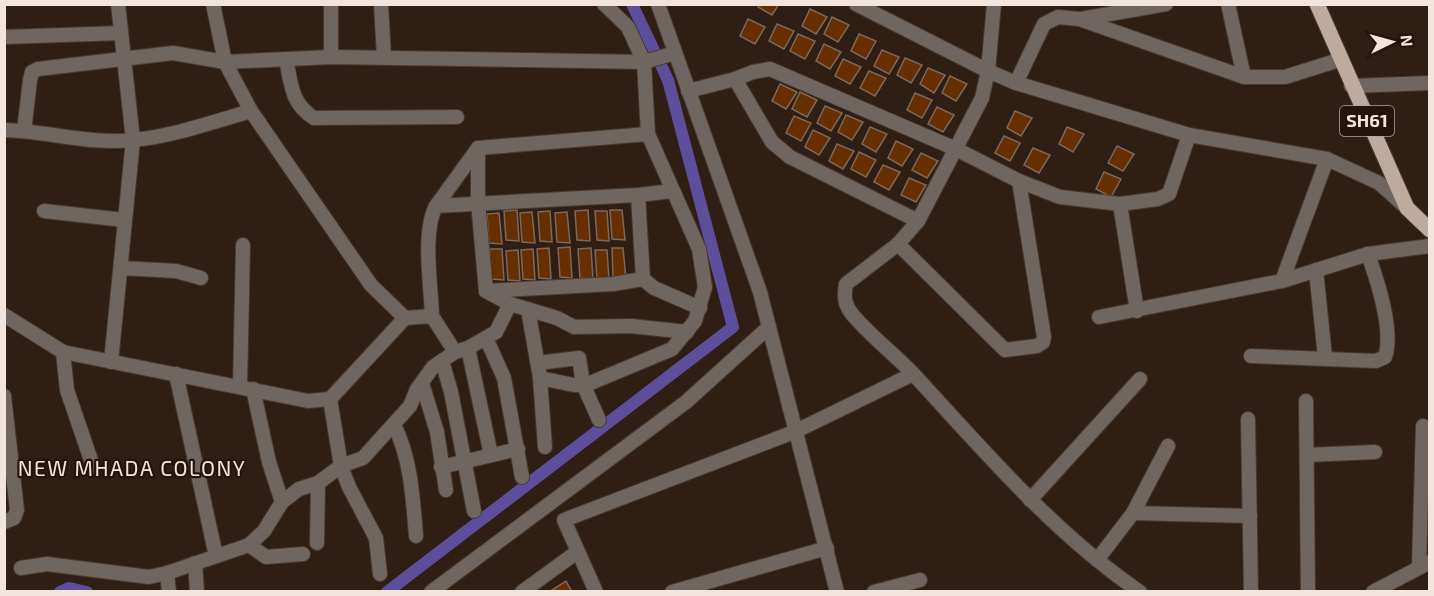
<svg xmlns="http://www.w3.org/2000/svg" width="1434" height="596" font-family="'Exo 2',sans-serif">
<rect width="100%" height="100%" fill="#2e1e14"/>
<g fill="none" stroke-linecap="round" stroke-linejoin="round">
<g stroke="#5d4e9c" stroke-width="12">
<polyline points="60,592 69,588 87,592"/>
<polyline points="387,592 733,327 668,80 632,4"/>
</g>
</g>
<g fill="#672e00" stroke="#7c685c" stroke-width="1.5">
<polygon points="759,4 779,4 772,15 758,7"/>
<polygon points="810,9 827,17 816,34 802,26"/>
<polygon points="832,17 849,25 838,42 824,34"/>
<polygon points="748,19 765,27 755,44 740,36"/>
<polygon points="777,24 794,31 784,49 769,41"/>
<polygon points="798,34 815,41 805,59 790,51"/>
<polygon points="859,34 876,41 866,59 851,51"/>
<polygon points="824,44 841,52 830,69 816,61"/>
<polygon points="882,50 899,57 889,74 874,66"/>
<polygon points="905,58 922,65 911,83 897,75"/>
<polygon points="843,59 861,67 850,84 835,76"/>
<polygon points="928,68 945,75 934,93 920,84"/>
<polygon points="869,71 886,78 875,96 860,88"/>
<polygon points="950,76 967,84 956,101 942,93"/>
<polygon points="780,84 797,92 786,109 772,101"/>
<polygon points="800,92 817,100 807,117 792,109"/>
<polygon points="915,93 932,100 922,118 907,110"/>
<polygon points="825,106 842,113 831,131 817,123"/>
<polygon points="937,107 954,115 943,132 928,124"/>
<polygon points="1015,111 1032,118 1021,136 1007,128"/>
<polygon points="846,115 863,122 852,140 838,132"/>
<polygon points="794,116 811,123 801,141 786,133"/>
<polygon points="870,127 887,134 876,152 862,144"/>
<polygon points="1067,127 1084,134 1073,152 1059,144"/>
<polygon points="813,130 830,138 819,155 805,147"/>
<polygon points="1004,136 1020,143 1010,161 995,153"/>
<polygon points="896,141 913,149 902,166 888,158"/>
<polygon points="837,144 854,151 843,169 829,161"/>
<polygon points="1117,146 1134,154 1123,171 1108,163"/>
<polygon points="1033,148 1050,155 1039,173 1024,165"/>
<polygon points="859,152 876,160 866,177 851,169"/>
<polygon points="921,153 938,161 927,178 912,170"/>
<polygon points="883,165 900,172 889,190 874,182"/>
<polygon points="1104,172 1121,179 1111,197 1096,189"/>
<polygon points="909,178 926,185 916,202 901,195"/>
<polygon points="517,210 519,241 506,240 504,211"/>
<polygon points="588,210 590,241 577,240 575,211"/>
<polygon points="610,210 622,210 625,240 612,239"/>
<polygon points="550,211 552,242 540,241 538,212"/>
<polygon points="595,211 607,211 609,241 597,240"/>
<polygon points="532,212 535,243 522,242 520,213"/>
<polygon points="567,212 570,243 557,242 555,213"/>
<polygon points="499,213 502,244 489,243 487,214"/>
<polygon points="570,247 572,278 560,277 558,248"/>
<polygon points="549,248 551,279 539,278 537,249"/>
<polygon points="591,248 593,279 580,278 578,249"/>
<polygon points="612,248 623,248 626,279 613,277"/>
<polygon points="490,249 502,249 504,280 491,279"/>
<polygon points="533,249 535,280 523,279 521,250"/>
<polygon points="518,250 520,281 508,280 506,251"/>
<polygon points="595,250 607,250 609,280 597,279"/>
<polygon points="566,581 572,592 553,592 552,590"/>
</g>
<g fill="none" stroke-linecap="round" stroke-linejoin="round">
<g stroke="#493a30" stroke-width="16">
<g id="minor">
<polyline points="213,4 225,62 251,111 371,285 405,318 432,316 455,352"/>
<polyline points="331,4 331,57"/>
<polyline points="381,4 384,57"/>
<polyline points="658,4 760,292 837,592"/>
<polyline points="856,4 988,71 994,4"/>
<polyline points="1228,4 1244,77"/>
<polyline points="1081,19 1166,4"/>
<polyline points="4,37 121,33"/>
<path d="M286 59C291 83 291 104 314 118L457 117"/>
<polyline points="735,79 753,72 770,69 956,149 1019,181 1060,197 1120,204 1137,311"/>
<polyline points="1016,83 1044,24 1058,17 1079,19 1244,77 1285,77 1339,60"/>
<polyline points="1351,86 1430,83"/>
<polyline points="688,91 735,79 772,142 790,157 918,221"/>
<path d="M4 130C47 131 91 145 134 140 173 136 213 122 251 111"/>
<polyline points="24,131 30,80 32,72 38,69 173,53 225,62 331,57 644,62 675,53"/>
<polyline points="638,195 643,279"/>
<polyline points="1120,204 1158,199 1169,194 1189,135"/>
<polyline points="436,206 478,148 648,134"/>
<polyline points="44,211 124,220"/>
<polyline points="898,244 1005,350 1037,346 1043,342 1044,337 1019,181"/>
<polyline points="1368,254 1430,246"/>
<polyline points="121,268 176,271 201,278"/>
<polyline points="1316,270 1325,357"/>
<polyline points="486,291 613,284 643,279 654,288 700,308"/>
<polyline points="510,304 557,318 574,327 631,326 687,332"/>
<polyline points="528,309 540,378 545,447"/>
<polyline points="4,315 63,352 308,401 330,399"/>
<path d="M432 316C431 285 422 232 436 206L638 195 672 191"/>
<polyline points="1099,317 1282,281"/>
<polyline points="486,338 504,378 522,477"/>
<polyline points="468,348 491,455"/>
<polyline points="63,352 67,390 93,466"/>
<path d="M1251 356 1376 361 1385 357C1394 330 1377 280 1368 254L1282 281 1327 159"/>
<polyline points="442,361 451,392 474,511"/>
<polyline points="111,362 133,140 118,4"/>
<polyline points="538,363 579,358 583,384 599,420"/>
<polyline points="176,374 216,556"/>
<polyline points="540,378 574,385 588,384 672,349 695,321 705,287 699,249 648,134 644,62 628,27 604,4"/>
<polyline points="422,383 437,432 446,490"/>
<polyline points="240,387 243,245"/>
<polyline points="4,396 17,510 14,518 4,522"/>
<polyline points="1306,401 1308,592"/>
<polyline points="1248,419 1251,592"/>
<path d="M394 425C411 458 413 500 416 536"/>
<polyline points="1307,455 1375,452"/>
<polyline points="441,467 518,449"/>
<polyline points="1030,500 1140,379"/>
<polyline points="282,502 299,489 318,483 341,466 363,458 410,406 417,389 433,367 455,352 468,348 496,332 510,304 486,291 478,202 478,148"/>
<polyline points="1133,513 1250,516"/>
<polyline points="317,543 318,483"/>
<polyline points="249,545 266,557 303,554"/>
<polyline points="1097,560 1133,513 1168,446"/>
<polyline points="195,563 197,592"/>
<polyline points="1419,567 1423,426"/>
<polyline points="21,568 47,564 149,577 167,573 249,545 264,531 282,502 269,462 253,389"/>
<polyline points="167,573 169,592"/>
<polyline points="380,574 376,538 349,487 341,466 330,399 405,318"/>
<polyline points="431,592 686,402 769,327"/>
<polyline points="522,592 577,552"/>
<polyline points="596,592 564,520 794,432 913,374"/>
<polyline points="672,592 827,548"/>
<polyline points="874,592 920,580"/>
<path d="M1140 592C1054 533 987 454 917 378 897 356 871 337 852 314 844 304 844 296 846 284L898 244 918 221 982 98 988 71 1016 83 1189 135 1327 159 1379 183 1407 208"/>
<polyline points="1373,592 1430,562"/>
</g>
</g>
<g stroke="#493a30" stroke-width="17">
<polyline id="primary" points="1317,4 1407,208 1430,230"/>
</g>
<use href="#minor" stroke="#6f6661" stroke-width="14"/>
<use href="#primary" stroke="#beaba0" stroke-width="15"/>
</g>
<g text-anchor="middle" stroke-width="4.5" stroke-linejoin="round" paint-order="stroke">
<rect fill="#24140b" stroke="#b4a69f" stroke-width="1.5" x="1340" y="106" width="54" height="30" rx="4.5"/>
<g font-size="18" font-weight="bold" fill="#f1e5de">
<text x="1367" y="127">SH61</text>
</g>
<g font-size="21" letter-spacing="1.5" fill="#f1e5de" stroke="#24140b">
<text x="132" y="476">NEW MHADA COLONY</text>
</g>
</g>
<rect width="1434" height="596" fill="none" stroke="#f1e5de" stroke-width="12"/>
<g transform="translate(1392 42) rotate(85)" stroke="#24140b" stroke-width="4.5" paint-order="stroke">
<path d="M0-4.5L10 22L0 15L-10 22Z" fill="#f1e5de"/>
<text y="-9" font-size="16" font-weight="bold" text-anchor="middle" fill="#f1e5de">N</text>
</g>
</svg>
